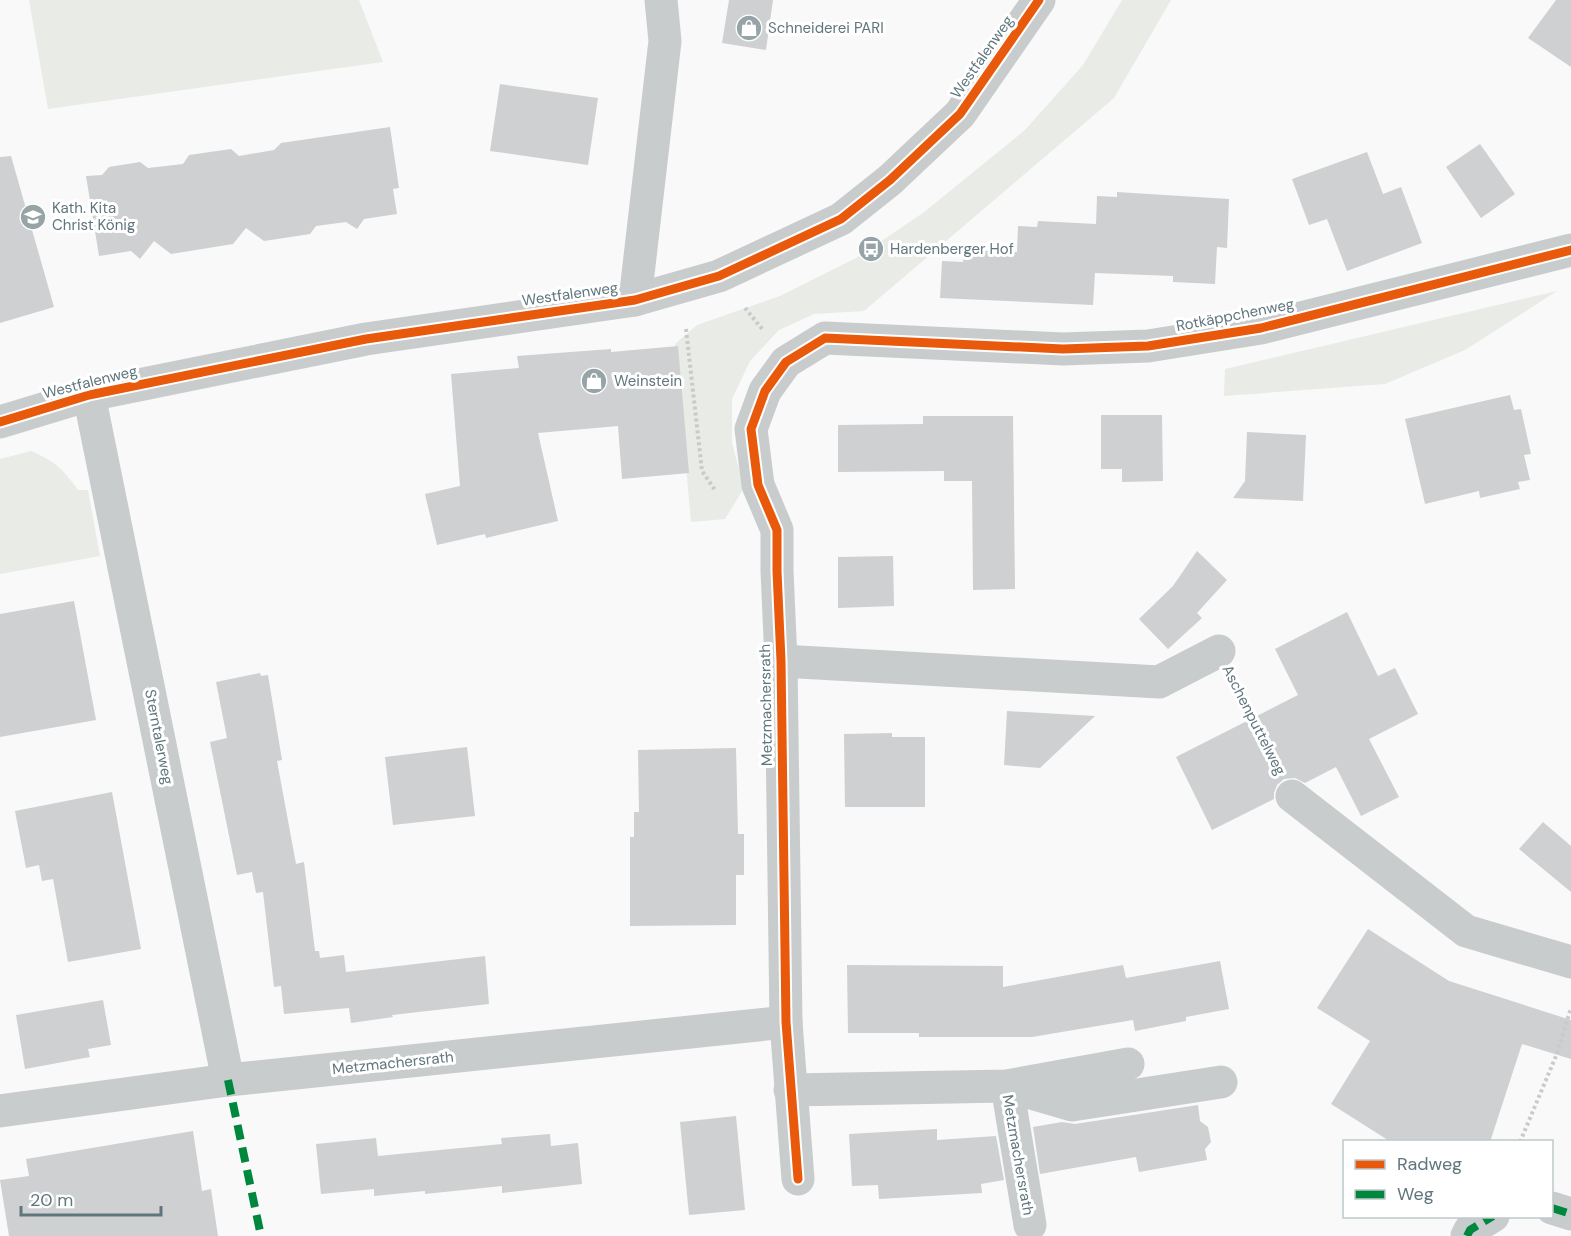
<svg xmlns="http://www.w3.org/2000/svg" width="1571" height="1236" font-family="'DM Sans',sans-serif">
<rect width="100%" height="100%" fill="#f9f9f9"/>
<g fill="#e8ebe6">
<polygon points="29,0 359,0 383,62 48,109"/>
<polygon points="1122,0 1171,0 1114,98 864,311 814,314 779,330 750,361 732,399 732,443 744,488 725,519 691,522 675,344 697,325 780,296 856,258 923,213 1025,130 1083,65"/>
<polygon points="1557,291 1465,350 1385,384 1224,396 1225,369"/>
<path d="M31 451C56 462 62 468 78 490H88L100 556 0 574V459Z"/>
</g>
<g fill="#ced0d1">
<polygon points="729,0 773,0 766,50 722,43"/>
<polygon points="1556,0 1571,0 1571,67 1528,38"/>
<polygon points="500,84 598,98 588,165 490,151"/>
<polygon points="390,127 399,188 393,189 397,214 364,219 357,229 346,222 316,226 310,234 264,241 246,228 233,244 171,254 154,241 140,259 131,251 99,256 86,176 102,175 109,167 140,162 148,168 183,164 189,155 231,149 239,156 274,150 281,143"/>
<polygon points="1480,144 1515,194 1481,218 1446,167"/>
<polygon points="1367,152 1383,194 1401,187 1422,243 1347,271 1327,219 1309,225 1292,179"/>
<polygon points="11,156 54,307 0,323 0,157"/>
<polygon points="1117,192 1229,199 1227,248 1217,247 1215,284 1173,282 1173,276 1095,273 1093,305 940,298 942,261 963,262 965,250 1017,252 1018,226 1037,227 1038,221 1096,224 1097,196 1117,197"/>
<polygon points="678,346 689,473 622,479 618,426 538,433 558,521 486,538 485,534 437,545 425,494 460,486 451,374 519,368 517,356 611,349 611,352"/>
<polygon points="1510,395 1514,410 1521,409 1531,454 1524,455 1530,480 1518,482 1520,489 1480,498 1479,491 1425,504 1405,419"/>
<polygon points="1101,415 1162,415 1163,481 1122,482 1122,469 1101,469"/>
<polygon points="923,416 1013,416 1015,589 973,590 972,481 944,481 944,471 838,472 838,425 923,424"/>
<polygon points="1247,432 1306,435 1303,501 1233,498 1245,481"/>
<polygon points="1197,551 1227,580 1197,613 1202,618 1168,649 1139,619 1173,586"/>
<polygon points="893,556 894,606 838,608 838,557"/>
<polygon points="74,601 96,720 0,737 0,614"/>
<polygon points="1347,612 1378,676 1395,668 1418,714 1369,739 1399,797 1361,816 1336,767 1305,783 1295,778 1284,779 1277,785 1274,793 1274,799 1212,830 1176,757 1298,695 1275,649"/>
<polygon points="260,673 261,676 268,675 282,760 277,761 296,864 304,862 315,951 319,951 320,958 344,955 346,972 485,956 489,1004 392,1015 393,1017 351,1023 349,1008 284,1014 281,986 274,987 263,892 256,893 252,872 237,875 210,742 227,738 216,682"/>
<polygon points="1007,711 1095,716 1040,768 1004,765"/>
<polygon points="892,733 892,737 925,737 925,807 845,807 844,734"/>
<polygon points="467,747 475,816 393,825 385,757"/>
<polygon points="736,748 738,834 744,834 744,875 736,875 736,925 630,926 630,837 634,837 634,812 639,812 638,750"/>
<polygon points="112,792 141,949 68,962 53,879 42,881 39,865 26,868 15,811"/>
<polygon points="1543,822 1571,846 1571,892 1519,849"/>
<polygon points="1368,929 1449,981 1571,1020 1571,1059 1522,1044 1490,1142 1391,1142 1331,1104 1370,1041 1317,1008"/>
<polygon points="1220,961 1229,1009 1186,1017 1186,1021 1135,1031 1133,1020 1032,1037 919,1037 919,1033 848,1033 847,965 1003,966 1003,987 1123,965 1126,978"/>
<polygon points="103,1000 111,1045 88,1049 90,1057 25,1069 16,1015"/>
<polygon points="1198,1105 1200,1121 1208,1127 1211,1142 1205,1149 1207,1160 1139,1172 1136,1157 1040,1174 1033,1127 1062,1122 1075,1124"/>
<polygon points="736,1116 745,1210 689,1215 680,1122"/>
<polygon points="937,1129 937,1140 996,1136 1004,1180 981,1184 982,1193 879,1199 878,1185 852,1186 849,1134"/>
<polygon points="193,1131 202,1191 211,1189 218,1236 9,1236 0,1180 29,1176 26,1159"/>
<polygon points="550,1134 551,1146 578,1143 582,1184 502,1193 502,1186 425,1194 425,1191 374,1196 374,1189 321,1194 316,1144 376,1138 378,1156 502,1144 501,1138"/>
</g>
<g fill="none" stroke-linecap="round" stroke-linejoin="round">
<g stroke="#c9cacb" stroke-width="4" stroke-dasharray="3 3" stroke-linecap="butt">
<polyline points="745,308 763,330"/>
<polyline points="686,329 702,471 715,490"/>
<polyline points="1237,687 1274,760"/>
<polyline points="1520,1142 1556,1056 1571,1008"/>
</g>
<g stroke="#c9cccd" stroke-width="33">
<polyline points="635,300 665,41 661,0"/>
<polyline points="89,395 228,1080"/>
<polyline points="0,422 89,395 366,339 635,300 719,276 841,219 890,180 960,114 1039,0"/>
<polyline points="781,661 1159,682 1219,651"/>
<polyline points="1292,796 1466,931 1571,962"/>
<polyline points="1007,1086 1030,1225"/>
<polyline points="1014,1088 1072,1105 1221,1082"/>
<polyline points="790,1090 1007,1086 1128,1064"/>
<polyline points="0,1111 228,1080 786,1022"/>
<polyline points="798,1179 786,1022 781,661 777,571 777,530 758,485 751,429 765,391 786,362 825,338 1063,349 1148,346 1261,328 1571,250"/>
<polyline points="1552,1208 1571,1214"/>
<polyline points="1467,1236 1470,1230 1493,1216"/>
</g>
<g stroke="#00873e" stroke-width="8" stroke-dasharray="15 8" stroke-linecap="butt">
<polyline points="228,1080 261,1236"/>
<polyline points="1552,1208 1571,1214"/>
<polyline points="1467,1236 1470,1230 1493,1216"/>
</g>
<g stroke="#fff" stroke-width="13">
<g id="cycleway">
<polyline points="0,422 89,395 366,339 635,300 719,276 841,219 890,180 960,114 1039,0"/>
<polyline points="798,1179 786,1022 781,661 777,571 777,530 758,485 751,429 765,391 786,362 825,338 1063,349 1148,346 1261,328 1571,250"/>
</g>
</g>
<use href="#cycleway" stroke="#e8590c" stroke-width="9"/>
</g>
<defs>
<g id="shop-disc" transform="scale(1.35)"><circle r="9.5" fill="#96a4a8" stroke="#fff"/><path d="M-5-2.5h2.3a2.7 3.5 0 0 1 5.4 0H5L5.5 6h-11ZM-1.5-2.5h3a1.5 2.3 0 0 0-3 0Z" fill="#fff"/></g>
<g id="school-disc" transform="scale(1.35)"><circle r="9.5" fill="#96a4a8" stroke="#fff"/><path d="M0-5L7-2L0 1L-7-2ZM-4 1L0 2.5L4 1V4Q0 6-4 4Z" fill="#fff"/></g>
<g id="bus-disc" transform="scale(1.35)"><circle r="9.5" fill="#96a4a8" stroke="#fff"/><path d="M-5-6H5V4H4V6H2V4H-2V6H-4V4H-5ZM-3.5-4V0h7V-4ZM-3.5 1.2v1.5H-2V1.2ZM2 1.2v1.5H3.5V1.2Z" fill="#fff"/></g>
</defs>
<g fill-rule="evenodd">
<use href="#shop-disc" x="749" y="28"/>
<use href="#school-disc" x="33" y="217"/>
<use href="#bus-disc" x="871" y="249"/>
<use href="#shop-disc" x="594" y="381"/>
</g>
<g text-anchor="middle" stroke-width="6" stroke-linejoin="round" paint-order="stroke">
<g font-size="15" fill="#60767d" stroke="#fff" text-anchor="start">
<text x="768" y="33">Schneiderei PARI</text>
<text x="52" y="213">Kath. Kita<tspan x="52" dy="17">Christ König</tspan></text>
<text x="890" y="254">Hardenberger Hof</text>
<text x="614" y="386">Weinstein</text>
</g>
<g font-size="15" fill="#60767d" stroke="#fff">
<text transform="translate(982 57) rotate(-55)" y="5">Westfalenweg</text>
<text transform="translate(570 294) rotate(-8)" y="5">Westfalenweg</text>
<text transform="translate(1235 315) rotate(-11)" y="5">Rotkäppchenweg</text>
<text transform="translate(90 382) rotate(-14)" y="5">Westfalenweg</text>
<text transform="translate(766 705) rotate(-91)" y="5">Metzmachersrath</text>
<text transform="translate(1254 720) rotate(63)" y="5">Aschenputtelweg</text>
<text transform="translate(159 737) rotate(79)" y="5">Sterntalerweg</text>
<text transform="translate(393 1063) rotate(-6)" y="5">Metzmachersrath</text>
<text transform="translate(1018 1155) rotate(80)" y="5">Metzmachersrath</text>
</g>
</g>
<rect x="1343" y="1140" width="210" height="78" fill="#ffffff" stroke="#bfc8cb" stroke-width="1.5"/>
<rect x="1355" y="1160" width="30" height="9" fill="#e8590c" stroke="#bfc8cb" stroke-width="1.5"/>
<text x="1397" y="1170" font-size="18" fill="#60767d">Radweg</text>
<rect x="1355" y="1190" width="30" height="9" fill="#00873e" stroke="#bfc8cb" stroke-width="1.5"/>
<text x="1397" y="1200" font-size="18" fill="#60767d">Weg</text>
<path d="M21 1206v9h140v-9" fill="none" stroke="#60767d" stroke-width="3"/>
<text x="30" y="1206" font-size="18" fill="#60767d" stroke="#ffffff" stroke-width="4.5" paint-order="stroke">20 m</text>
</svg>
